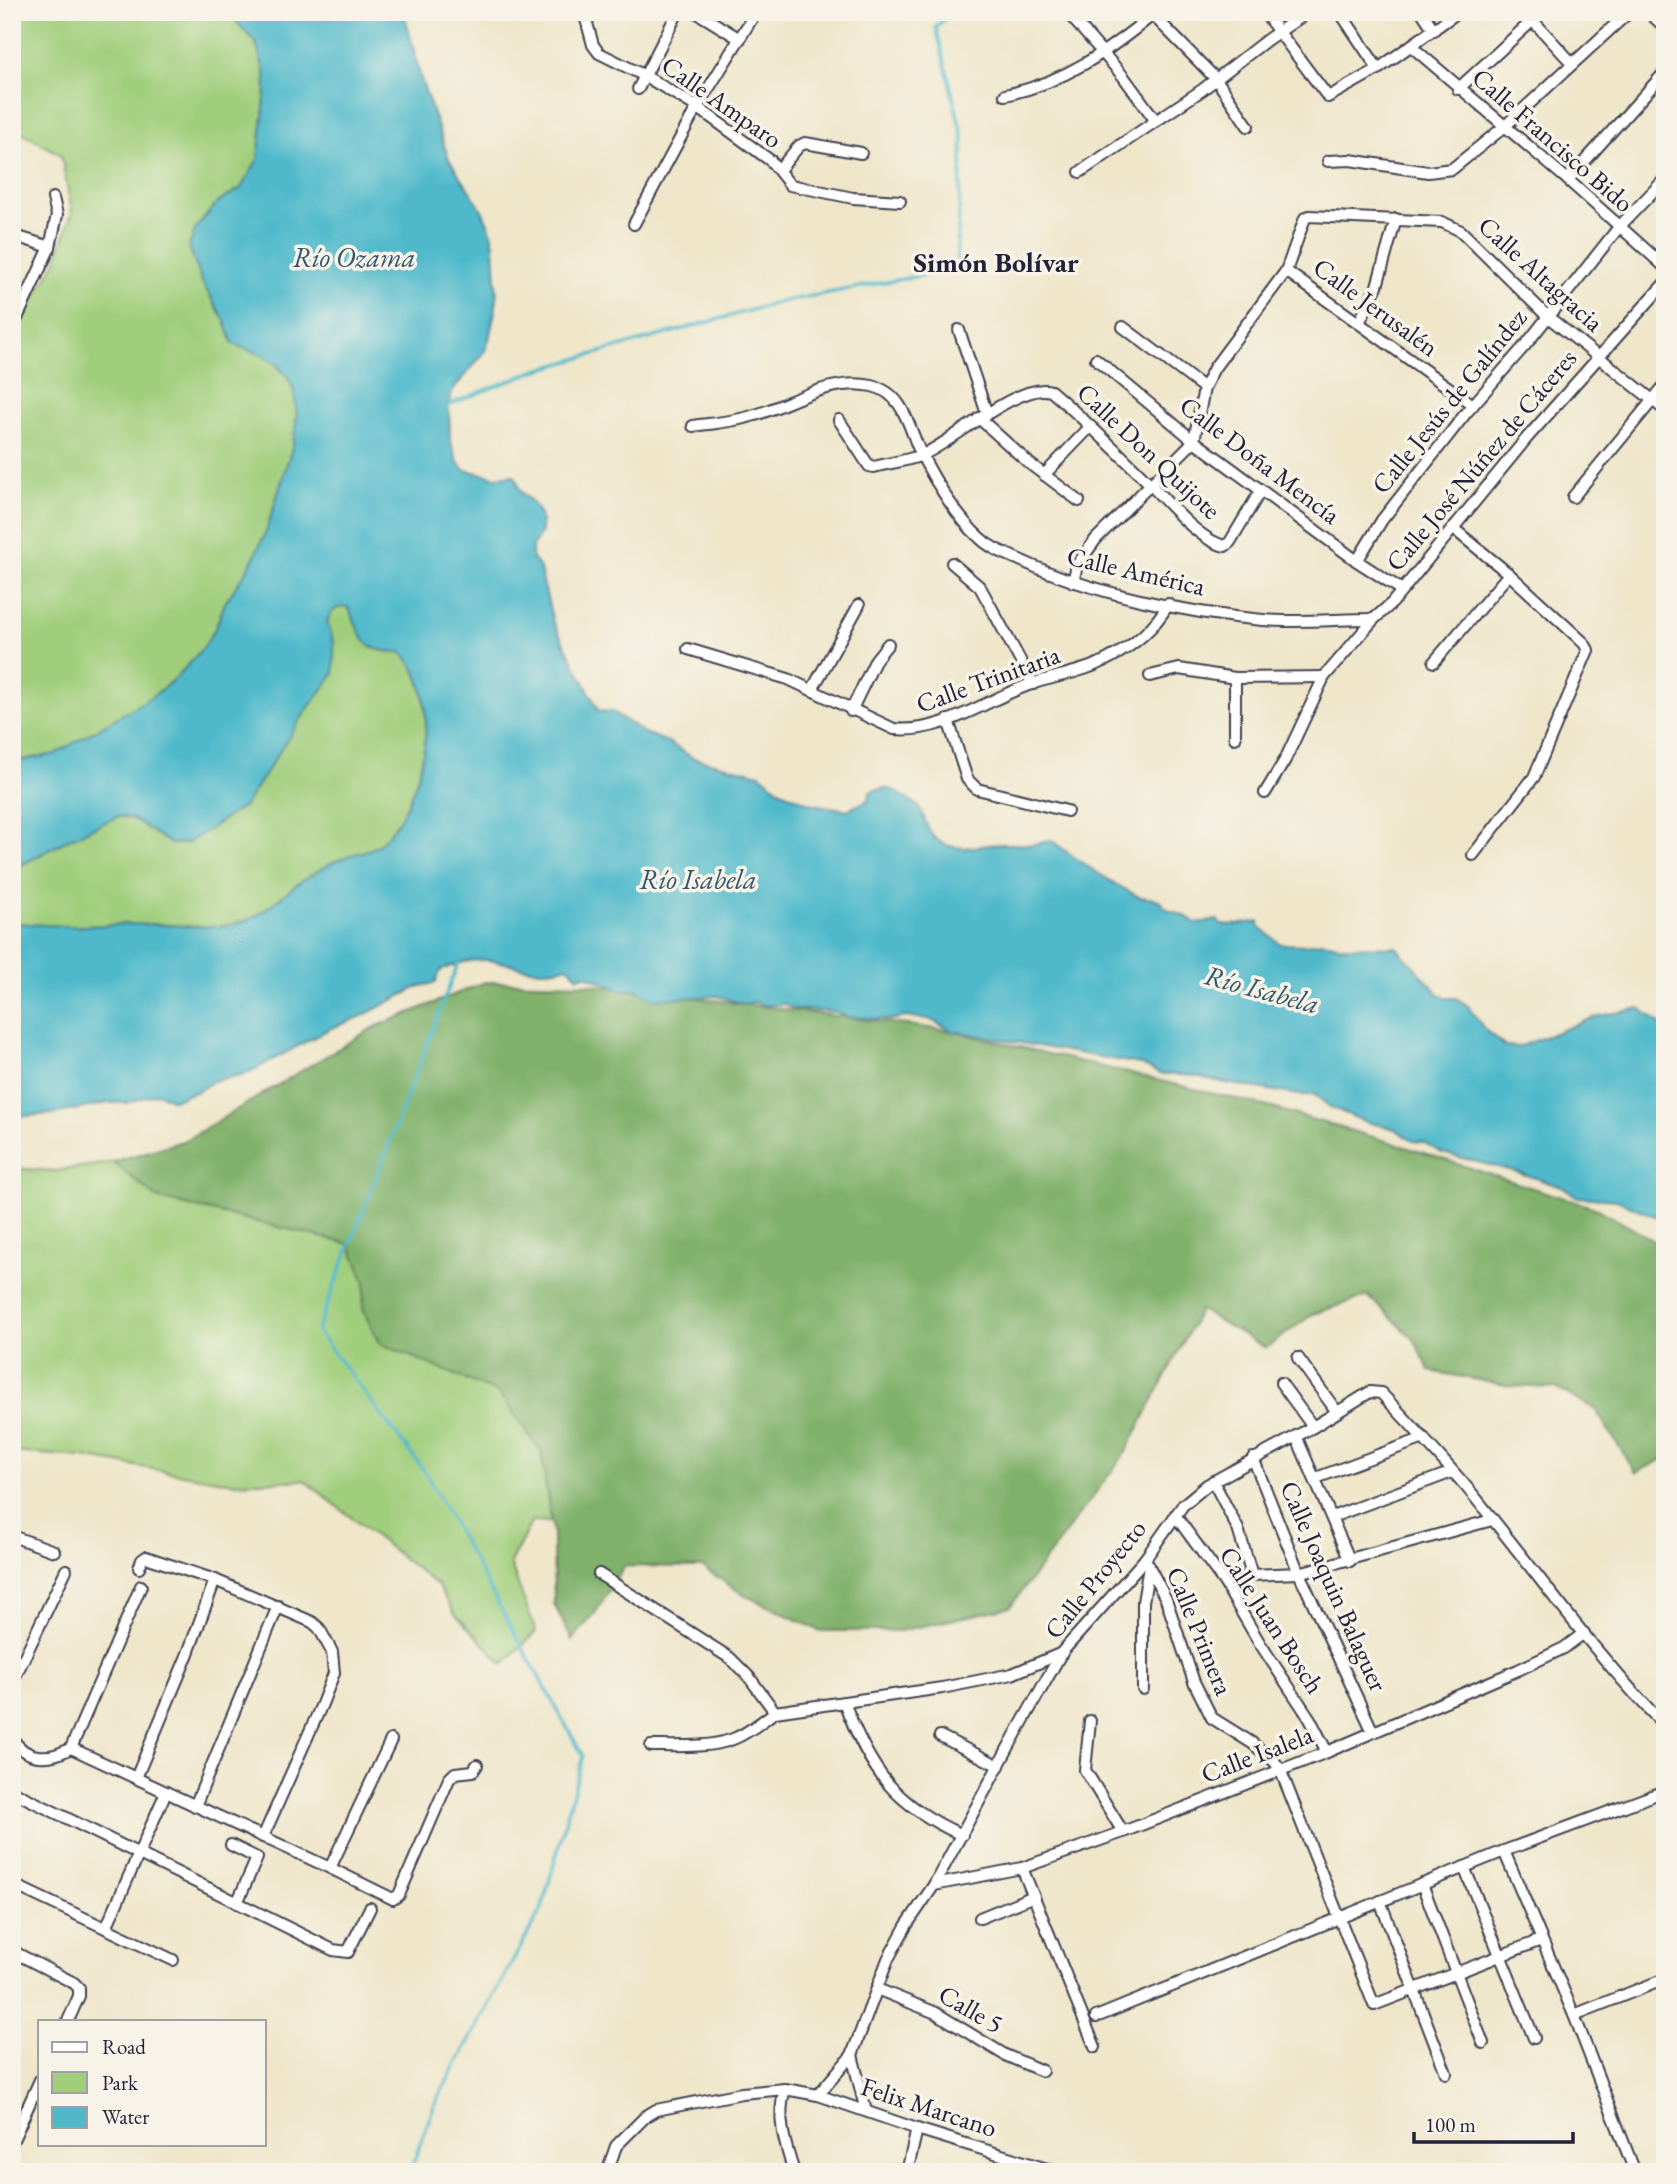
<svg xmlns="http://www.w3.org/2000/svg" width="1677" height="2184" font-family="'EB Garamond',serif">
<rect width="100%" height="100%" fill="#f7f3e8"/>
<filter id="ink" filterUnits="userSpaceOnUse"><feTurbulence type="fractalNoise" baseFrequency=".0143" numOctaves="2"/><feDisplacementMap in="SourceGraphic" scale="14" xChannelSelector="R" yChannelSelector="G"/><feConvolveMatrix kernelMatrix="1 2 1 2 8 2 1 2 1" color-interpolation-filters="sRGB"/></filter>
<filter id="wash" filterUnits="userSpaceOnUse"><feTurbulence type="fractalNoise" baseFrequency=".00686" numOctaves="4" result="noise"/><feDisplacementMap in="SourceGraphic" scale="28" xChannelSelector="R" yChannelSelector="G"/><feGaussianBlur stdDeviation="1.57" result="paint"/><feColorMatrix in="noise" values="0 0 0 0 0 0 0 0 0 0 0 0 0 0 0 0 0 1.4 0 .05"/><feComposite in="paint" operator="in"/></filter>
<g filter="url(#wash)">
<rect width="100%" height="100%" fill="#efe6ca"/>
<g fill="#a0ce7b" stroke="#61785b" stroke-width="2">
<polygon points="12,12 223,12 236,21 256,43 265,73 266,90 258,160 241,188 217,203 196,228 189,246 202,282 225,321 233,344 260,354 275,363 288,377 294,391 297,416 293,445 266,532 249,567 225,603 215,629 204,647 177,677 153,696 55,754 12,762 12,339 57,259 72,212 61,155 12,127"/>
<path d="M339 606 348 607C364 639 361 652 401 652 447 694 423 809 378 845 369 852 354 853 343 858 331 863 317 871 306 878 283 893 263 918 235 924 204 930 171 924 140 924 117 924 94 927 71 926 51 926 32 924 12 923V870L71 838 118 816 133 819 171 844 188 843 306 711 334 674V643L327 623 331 611Z"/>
<polygon points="113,1162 157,1198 350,1244 365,1283 363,1309 379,1343 499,1393 541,1451 551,1522 532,1521 510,1563 536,1632 503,1664 455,1614 437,1585 304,1480 235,1483 83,1457 12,1452 12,1168 56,1171"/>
</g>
<polygon fill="#80b16b" stroke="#516a53" stroke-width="2" points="485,982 588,984 953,1031 1269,1107 1390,1142 1598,1209 1665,1247 1665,1458 1636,1473 1595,1409 1556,1388 1511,1386 1430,1371 1414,1339 1368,1296 1313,1314 1266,1348 1200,1310 1126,1452 1010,1607 900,1631 820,1631 744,1595 702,1567 625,1566 596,1612 572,1640 554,1604 553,1534 541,1451 499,1393 379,1343 363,1309 365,1283 350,1244 157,1198 113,1162 186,1140 373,1028"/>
<path fill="#4fb9cb" stroke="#386e83" stroke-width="2" d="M223 12H404L421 79 449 159 482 210 491 231 494 246 497 300 489 340 484 353 452 391 449 407 450 439 458 463 465 470 495 477 514 475C518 480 517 484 520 490 522 494 529 498 532 502 544 516 545 533 532 546V558L539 566 553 622 599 711 613 712 644 733 668 742 693 758 760 774 781 791 809 803 847 810 867 801 871 791C886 786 893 788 906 798 910 800 916 804 919 808 928 821 926 835 942 843 961 853 983 844 1002 844 1021 844 1031 847 1051 840 1078 861 1107 880 1137 896 1144 899 1152 897 1158 900 1165 903 1160 904 1166 908 1177 915 1184 912 1195 923L1218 920 1221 925C1234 926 1246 922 1259 922V927L1281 944 1304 945 1321 942 1346 946 1396 947 1439 994 1447 998H1456L1468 1006 1485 1030 1496 1038 1504 1046 1519 1047 1595 1017 1640 1008 1665 1028V1223L1657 1217 1617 1200 1578 1197 1562 1187 1517 1172 1442 1153 1423 1142 1413 1141 1395 1129 1366 1122 1330 1107 1315 1095H1300L1220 1082 1196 1076 1160 1074 1140 1064 953 1031 929 1019 904 1017 891 1020 848 1017 835 1012 794 1009 784 1004 768 1006 755 1002 744 1004 717 996 652 999 638 990H621L586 975 578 977 568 966C532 977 518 962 485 960 469 959 455 965 441 970L435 983 420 986 360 1017 329 1029 265 1064 245 1074 213 1081 198 1091 173 1100 158 1093 126 1103H108L53 1114 12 1117V923C32 924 51 926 71 926 94 927 117 924 140 924 171 924 204 930 235 924 263 918 283 893 306 878 317 871 331 863 343 858 354 853 369 852 378 845 422 809 448 693 401 652 361 652 364 639 348 607 335 606 331 611 327 622L334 643V674L306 711 244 806 188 843 171 844 133 819 118 816 71 838 12 870V762L55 754 153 696 177 677 204 647 215 629 225 603 249 567 266 532 293 445 297 416 294 391 288 377 275 363 260 354 233 344 225 321 202 282 189 246 196 228 217 203 241 188 258 159 266 90 265 73 256 43 236 21Z"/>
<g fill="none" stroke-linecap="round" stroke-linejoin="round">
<g stroke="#4fb9cb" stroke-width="3.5">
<polyline points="446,406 534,371 780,302 956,269 963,138 936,27 952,12"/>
<polyline points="410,2172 435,2103 542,1908 583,1756 423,1469 317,1331 459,961"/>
</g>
</g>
</g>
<g filter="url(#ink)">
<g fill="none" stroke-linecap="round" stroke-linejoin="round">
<g stroke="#413f50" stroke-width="14">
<g id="street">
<polyline points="584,12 593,45 599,53 645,76 697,107 771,161 790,185 853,198 900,201"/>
<polyline points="696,12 740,39"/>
<polyline points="1067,12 1123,76 1156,121"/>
<polyline points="1150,12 1216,79 1248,126"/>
<polyline points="1264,12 1328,97 1378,69 1458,12"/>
<polyline points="1340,12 1378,69"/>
<polyline points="1422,12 1434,30"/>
<polyline points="1525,12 1572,63"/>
<polyline points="1648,12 1665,27"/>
<polyline points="1411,46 1568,180 1665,267"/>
<polyline points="638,89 678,12"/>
<polyline points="1458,89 1532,21"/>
<path d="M1005 95C1064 83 1110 50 1156 12"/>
<polyline points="1328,161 1350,160 1428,172 1452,169 1504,127 1629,12"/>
<polyline points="779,170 799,146 805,143 861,153"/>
<polyline points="1080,172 1202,90 1268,39 1308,12"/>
<polyline points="1568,180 1665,72"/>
<polyline points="634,224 697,107 756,12"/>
<polyline points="12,235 50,247"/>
<polyline points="1286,271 1473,405"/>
<polyline points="1359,323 1377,286 1396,219"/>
<polyline points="1123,327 1204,388"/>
<polyline points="12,329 50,247 57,215 53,198"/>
<polyline points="959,330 987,414"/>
<polyline points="1096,359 1194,441 1357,561 1402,590"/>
<polyline points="979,418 1030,464 1079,501"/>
<path d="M839 420 869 466 874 467C889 463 907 461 922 455 951 443 1020 381 1051 391 1085 420 1118 452 1150 484 1168 503 1200 541 1225 546L1230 542 1261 490"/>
<path d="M693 426C714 423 735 422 755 415 794 403 830 377 872 386 905 393 909 430 922 456 935 481 958 519 980 538 991 549 1007 554 1022 561 1091 593 1186 613 1263 620 1299 623 1338 619 1374 619"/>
<polyline points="1044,475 1090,427"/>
<polyline points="1573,497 1665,385"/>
<polyline points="1454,529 1509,574 1584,643 1588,650 1534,777 1473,855"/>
<polyline points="1357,561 1382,520 1466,413 1528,342 1619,227 1665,179"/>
<polyline points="952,563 980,587 1033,684"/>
<polyline points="1073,582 1077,565 1096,539 1194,441 1204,388 1214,368 1286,271 1305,218 1309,216 1442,222 1461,231 1547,316 1665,410"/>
<path d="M688 649 788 679 894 729C944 734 988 698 1034 683 1060 675 1087 671 1110 658 1133 646 1156 627 1168 604"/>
<polyline points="1434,662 1509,574"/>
<polyline points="1150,676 1179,669 1235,678 1324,677"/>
<polyline points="1235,678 1235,738"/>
<polyline points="812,690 859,605"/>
<polyline points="851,711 876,659 888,644"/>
<polyline points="948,720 967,779 977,789 1067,811"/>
<polyline points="1265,793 1285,760 1324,677 1374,619 1392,603 1526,439 1665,283"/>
<polyline points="1298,1358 1337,1412"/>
<polyline points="1281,1383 1313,1427"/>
<polyline points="1296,1436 1350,1561"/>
<polyline points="1253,1458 1299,1573 1373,1732"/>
<polyline points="1316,1478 1424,1438"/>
<polyline points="1213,1481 1238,1529 1252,1575"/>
<polyline points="1175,1515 1224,1582 1259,1642 1310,1719 1327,1752"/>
<polyline points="1332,1517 1452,1472"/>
<polyline points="12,1536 54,1551"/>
<polyline points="1145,1559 1166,1599 1194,1682 1212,1718 1252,1743 1274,1761 1280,1769 1374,2005 1541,1940"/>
<polyline points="139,1568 142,1560 146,1557 215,1580"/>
<polyline points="599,1574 730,1658 749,1677 775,1712"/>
<polyline points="1224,1582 1252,1575 1299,1573 1492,1520"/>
<polyline points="12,1683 66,1570"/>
<polyline points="1143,1689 1143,1602 1149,1566"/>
<path d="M844 1702C870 1770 894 1805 962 1835"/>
<polyline points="775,1712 942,1688 1012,1674 1062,1653"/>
<polyline points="1090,1721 1085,1770 1123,1832"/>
<polyline points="940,1736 999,1766"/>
<path d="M12 1738C26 1761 50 1760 71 1748L330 1868 393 1899 399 1895 449 1779 455 1773 473 1771 477 1765"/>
<path d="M651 1746C675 1746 711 1748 733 1739 749 1733 762 1721 775 1712"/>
<polyline points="71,1748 141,1586"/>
<polyline points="136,1778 187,1656 215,1580 312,1622 319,1628 332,1652 334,1673 322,1704 263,1837"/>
<polyline points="12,1791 333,1950 348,1952 370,1908"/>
<polyline points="195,1806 278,1606"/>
<polyline points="231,1845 257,1858 237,1903"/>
<polyline points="1504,1851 1574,2015 1635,2172"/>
<polyline points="1464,1867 1534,2038"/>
<polyline points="330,1868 391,1740"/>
<polyline points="1022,1868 1095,2047"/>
<polyline points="12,1884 173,1960"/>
<polyline points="1422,1884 1483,2043"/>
<polyline points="934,1885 1022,1868 1123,1832 1327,1752 1518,1670 1564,1648 1584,1633"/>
<polyline points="1380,1901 1446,2073"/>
<polyline points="980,1918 1034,1896"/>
<polyline points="106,1928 166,1792"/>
<polyline points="12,1951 74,1983 79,1988 79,1996 68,2021"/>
<polyline points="877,1989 936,2013 1005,2055 1042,2071"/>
<polyline points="1574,2015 1665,1979"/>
<polyline points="1096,2017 1504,1851 1665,1791"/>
<polyline points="852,2055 866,2111"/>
<path d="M785 2089C776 2118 785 2144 794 2172"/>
<path d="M818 2095 852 2055 888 1959 906 1926 934 1885 1014 1737 1062 1652 1145 1559 1183 1505 1207 1485 1313 1427 1370 1392 1381 1393C1413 1427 1445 1461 1474 1496 1537 1573 1595 1655 1665 1726"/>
<polyline points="12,2142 40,2080"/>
<polyline points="607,2172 616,2146 646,2116 656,2110 742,2093 785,2089 818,2095 917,2129 1057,2172"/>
<polyline points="907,2172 917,2129"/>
<polyline points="1659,2172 1665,2169"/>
</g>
</g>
<use href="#street" stroke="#fff" stroke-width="10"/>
</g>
</g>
<g text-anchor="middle" stroke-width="7" stroke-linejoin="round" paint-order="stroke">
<g font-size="26" fill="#22223b" stroke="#f7f3e8">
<text transform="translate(722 102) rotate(35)" y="9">Calle Amparo</text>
<text transform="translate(1553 140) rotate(41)" y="9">Calle Francisco Bido</text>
<text transform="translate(1541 274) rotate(42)" y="9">Calle Altagracia</text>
<text transform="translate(1376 307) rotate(36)" y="9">Calle Jerusalén</text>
<text transform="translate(1449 401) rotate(-51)" y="9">Calle Jesús de Galíndez</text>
<text transform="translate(1149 451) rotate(43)" y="9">Calle Don Quijote</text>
<text transform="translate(1260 460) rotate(37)" y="9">Calle Doña Mencía</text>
<text transform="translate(1481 460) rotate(-50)" y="9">Calle José Núñez de Cáceres</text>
<text transform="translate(1136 571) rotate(13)" y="9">Calle América</text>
<text transform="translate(988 679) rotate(-20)" y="9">Calle Trinitaria</text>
<text transform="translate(1095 1579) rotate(-51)" y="9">Calle Proyecto</text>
<text transform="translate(1334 1586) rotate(66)" y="9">Calle Joaquin Balaguer</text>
<text transform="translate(1272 1620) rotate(57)" y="9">Calle Juan Bosch</text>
<text transform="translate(1200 1631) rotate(68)" y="9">Calle Primera</text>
<text transform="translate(1257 1754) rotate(-21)" y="9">Calle Isalela</text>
<text transform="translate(971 2009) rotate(30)" y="9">Calle 5</text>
<text transform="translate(929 2107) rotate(18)" y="9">Felix Marcano</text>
</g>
<g font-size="28" font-style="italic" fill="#32576d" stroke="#f7f3e8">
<text x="354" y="267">Río Ozama</text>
<text x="698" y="889">Río Isabela</text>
<text transform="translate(1262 989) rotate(15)" y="10">Río Isabela</text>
</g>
<g font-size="28" font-weight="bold" fill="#22223b" stroke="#f7f3e8">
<text x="996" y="272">Simón Bolívar</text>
</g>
</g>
<rect width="1677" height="2184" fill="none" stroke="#f7f3e8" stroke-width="42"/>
<rect x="38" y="2020" width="228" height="126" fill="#f7f3e8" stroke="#a29fa3" stroke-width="2"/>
<rect x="52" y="2042" width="35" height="10" fill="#ffffff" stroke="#a29fa3" stroke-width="2"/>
<text x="102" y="2054" font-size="21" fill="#22223b">Road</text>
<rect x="52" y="2072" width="35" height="21" fill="#a0ce7b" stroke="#a29fa3" stroke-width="2"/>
<text x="102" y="2090" font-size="21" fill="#22223b">Park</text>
<rect x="52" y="2107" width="35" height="21" fill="#4fb9cb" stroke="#a29fa3" stroke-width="2"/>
<text x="102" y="2124" font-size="21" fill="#22223b">Water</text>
<path d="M1414 2132v10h159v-10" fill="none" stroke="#22223b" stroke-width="3.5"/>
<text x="1425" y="2132" font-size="21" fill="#22223b" stroke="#f7f3e8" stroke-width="5" paint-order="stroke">100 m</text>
</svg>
